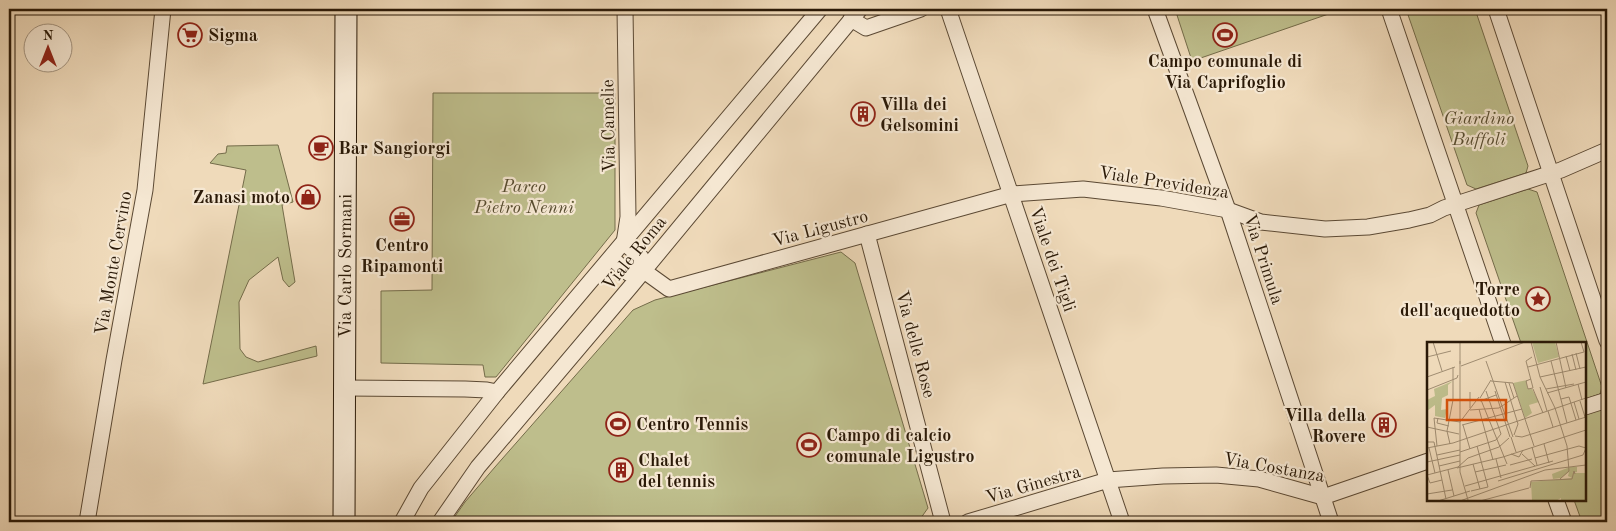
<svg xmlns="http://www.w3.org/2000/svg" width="1616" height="531" font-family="'Old Standard TT',serif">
<rect width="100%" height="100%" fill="#efdaba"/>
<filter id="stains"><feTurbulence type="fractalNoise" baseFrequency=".004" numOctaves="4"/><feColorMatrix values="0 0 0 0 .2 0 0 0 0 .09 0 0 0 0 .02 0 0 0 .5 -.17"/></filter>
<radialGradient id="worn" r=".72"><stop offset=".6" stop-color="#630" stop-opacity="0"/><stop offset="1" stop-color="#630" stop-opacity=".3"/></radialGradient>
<g fill="#bebe8c" stroke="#746c4a">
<polygon points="1175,9 1343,9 1192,61"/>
<polygon points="1406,9 1475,9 1528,166 1526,173 1476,189 1467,185"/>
<polygon points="433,93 615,93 615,230 496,377 485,377 483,365 381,363 381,291 432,290"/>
<polygon points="278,145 293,202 282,205 295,282 289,287 283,280 278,257 249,280 239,302 240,349 246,357 258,362 316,346 317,356 203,384 246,170 210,163 218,154 226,153 227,146"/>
<polygon points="1528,189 1537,192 1602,387 1600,394 1585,399 1585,344 1521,343 1476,213 1479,205"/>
<polygon points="841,252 855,263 928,508 918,522 451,522 465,502 495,467 633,310 655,300"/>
<polygon points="1604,408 1607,410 1607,522 1582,522 1574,500 1585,500 1585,415"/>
</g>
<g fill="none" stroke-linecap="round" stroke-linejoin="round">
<g stroke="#5b4934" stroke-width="17">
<g id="street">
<polyline points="948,9 1122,522"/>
<polyline points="1155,9 1228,210 1331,522"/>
<polyline points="1389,9 1503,344"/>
<polyline points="1496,9 1607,341"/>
<polyline points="851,19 866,28 921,9"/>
<polyline points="867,234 943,522"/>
<polyline points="624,243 628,217 625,9"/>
<polyline points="624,243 641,257 644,271"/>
<polyline points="612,258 628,273 644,271"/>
<polyline points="644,271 669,289 1012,194 1083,189 1161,198 1228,210 1261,222 1325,229 1368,227 1409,220 1430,215 1444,208 1561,170 1607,150"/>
<polyline points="345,388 465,389 487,390 497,392"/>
<polyline points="1585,407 1607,400"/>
<polyline points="1556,500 1564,522"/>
<polyline points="87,522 114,360 145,190 163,9"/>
<polyline points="402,522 421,488 497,392 820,9"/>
<polyline points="440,522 478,467 632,285 860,9"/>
<polyline points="968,522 1108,480 1163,476 1216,475 1259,479 1323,497 1428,461"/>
</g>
</g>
<g stroke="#2a1907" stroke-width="23">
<g id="secondary">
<path id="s1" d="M344 522 346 9"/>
</g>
</g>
<use href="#street" stroke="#f5e7d2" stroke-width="15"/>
<use href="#secondary" stroke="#f5e7d2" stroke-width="21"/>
</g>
<defs>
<g id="supermarket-ring" transform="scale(1.25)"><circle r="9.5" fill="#f5e7d2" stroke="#8f2418" stroke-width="1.5"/><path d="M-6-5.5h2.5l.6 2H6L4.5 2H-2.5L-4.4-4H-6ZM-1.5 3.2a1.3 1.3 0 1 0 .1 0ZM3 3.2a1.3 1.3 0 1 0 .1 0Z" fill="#8f2418"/></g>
<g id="stadium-ring" transform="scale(1.25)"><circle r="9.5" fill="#f5e7d2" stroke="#8f2418" stroke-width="1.5"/><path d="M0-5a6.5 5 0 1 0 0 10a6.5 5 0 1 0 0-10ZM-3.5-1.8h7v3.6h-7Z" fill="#8f2418"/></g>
<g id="building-ring" transform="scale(1.25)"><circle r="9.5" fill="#f5e7d2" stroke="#8f2418" stroke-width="1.5"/><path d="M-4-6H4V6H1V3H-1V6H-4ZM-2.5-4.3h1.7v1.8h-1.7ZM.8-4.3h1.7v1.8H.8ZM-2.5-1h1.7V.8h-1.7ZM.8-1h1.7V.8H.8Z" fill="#8f2418"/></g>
<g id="cafe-ring" transform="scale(1.25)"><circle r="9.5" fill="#f5e7d2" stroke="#8f2418" stroke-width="1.5"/><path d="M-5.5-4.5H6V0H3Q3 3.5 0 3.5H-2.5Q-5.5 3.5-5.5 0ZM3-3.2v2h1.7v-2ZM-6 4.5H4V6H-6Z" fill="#8f2418"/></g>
<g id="shop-ring" transform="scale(1.25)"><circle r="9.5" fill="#f5e7d2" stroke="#8f2418" stroke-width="1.5"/><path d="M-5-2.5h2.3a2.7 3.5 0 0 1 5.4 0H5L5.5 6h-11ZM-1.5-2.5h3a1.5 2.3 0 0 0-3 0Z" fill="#8f2418"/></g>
<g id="office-ring" transform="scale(1.25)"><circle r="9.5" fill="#f5e7d2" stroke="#8f2418" stroke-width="1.5"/><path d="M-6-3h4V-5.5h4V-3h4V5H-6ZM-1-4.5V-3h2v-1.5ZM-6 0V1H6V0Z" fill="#8f2418"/></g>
<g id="sight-ring" transform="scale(1.25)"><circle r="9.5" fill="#f5e7d2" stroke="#8f2418" stroke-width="1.5"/><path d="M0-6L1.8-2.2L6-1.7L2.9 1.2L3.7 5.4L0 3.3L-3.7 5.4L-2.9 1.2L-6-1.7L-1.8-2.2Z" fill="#8f2418"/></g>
</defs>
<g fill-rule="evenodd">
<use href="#supermarket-ring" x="190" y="35"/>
<use href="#stadium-ring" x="1225" y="35"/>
<use href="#building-ring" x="863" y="114"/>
<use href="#cafe-ring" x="321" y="148"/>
<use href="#shop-ring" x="308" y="197"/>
<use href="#office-ring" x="402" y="219"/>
<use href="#sight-ring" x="1538" y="299"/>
<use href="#stadium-ring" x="618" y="424"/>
<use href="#building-ring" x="1384" y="425"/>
<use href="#stadium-ring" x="809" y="445"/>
<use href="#building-ring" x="621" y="470"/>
</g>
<g text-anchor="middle" stroke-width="4.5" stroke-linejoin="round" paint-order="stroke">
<g font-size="18" font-weight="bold" fill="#2a1907" stroke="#f5e7d2" text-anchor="start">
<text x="208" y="41">Sigma</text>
<text x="1225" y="67" text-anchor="middle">Campo comunale di<tspan x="1225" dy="21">Via Caprifoglio</tspan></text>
<text x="880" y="110">Villa dei<tspan x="880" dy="21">Gelsomini</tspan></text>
<text x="338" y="154">Bar Sangiorgi</text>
<text x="290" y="203" text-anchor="end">Zanasi moto</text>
<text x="402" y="251" text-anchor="middle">Centro<tspan x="402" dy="21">Ripamonti</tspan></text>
<text x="1520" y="295" text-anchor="end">Torre<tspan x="1520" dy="21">dell'acquedotto</tspan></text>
<text x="1366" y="421" text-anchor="end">Villa della<tspan x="1366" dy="21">Rovere</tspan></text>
<text x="636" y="430">Centro Tennis</text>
<text x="826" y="441">Campo di calcio<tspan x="826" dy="21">comunale Ligustro</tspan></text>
<text x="638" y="466">Chalet<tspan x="638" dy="21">del tennis</tspan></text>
</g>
<g font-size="18" font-style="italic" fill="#564b2f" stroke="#f5e7d2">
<text x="1479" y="124">Giardino<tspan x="1479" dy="21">Buffoli</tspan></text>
<text x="524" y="192">Parco<tspan x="524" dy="21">Pietro Nenni</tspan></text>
</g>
<g font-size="18" fill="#2a1907" stroke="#f5e7d2">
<text transform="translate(608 126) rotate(-91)" y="6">Via Camelie</text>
<text transform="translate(1164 182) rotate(9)" y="6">Viale Previdenza</text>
<text transform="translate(820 228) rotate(-15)" y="6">Via Ligustro</text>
<text transform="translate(634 253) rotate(-51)" y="6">Viale Roma</text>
<text transform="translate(1053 259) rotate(71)" y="6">Viale dei Tigli</text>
<text transform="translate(1264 259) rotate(72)" y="6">Via Primula</text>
<text transform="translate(113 263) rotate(-80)" y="6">Via Monte Cervino</text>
<text dy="6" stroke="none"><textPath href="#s1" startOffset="256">Via Carlo Sormani</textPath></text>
<text transform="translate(916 344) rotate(75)" y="6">Via delle Rose</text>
<text transform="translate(1274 467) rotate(10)" y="6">Via Costanza</text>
<text transform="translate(1033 484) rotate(-16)" y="6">Via Ginestra</text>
</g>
</g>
<g transform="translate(1427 342)">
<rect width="159" height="159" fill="#efdaba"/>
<path d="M100 38V46L105 47 112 60 102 63 105 71 98 76 86 41ZM26 39 21 43V53L15 56 14 68 20 67 18 76 8 74V63L0 69V58L8 54 7 47ZM143 125H150V130L145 131H159V159H134V156L129 159H105L104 140 145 136 141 134 142 130 134 136 126 137 125 132Z" fill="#bebe8c"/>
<path d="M105 0H128L132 15 111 21Z" fill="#bebe8c"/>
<path fill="none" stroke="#a08d72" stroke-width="1" d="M6 0 15 29M104 0 113 35 128 66 140 104 142 129 133 137M129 0 139 46M149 11 153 27M145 12 149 28M139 14 143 29M0 15 24 9M105 15 99 19 105 42M33 19V130L41 158M59 19 86 95M124 19 140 81M33 22V0M34 24 98 0M101 25 157 10 154 0M0 35 28 25M113 35 159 25M104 37 99 39 101 47 106 46 105 42M64 39 86 41 107 104M78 40 91 82 87 93M82 41 87 56M151 42 155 58M113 45 120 69M106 47 116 71M119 47 147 42M0 48 30 36 31 33M59 49 74 92M68 49 83 95M43 50V66M120 51 159 40M53 56 64 38M134 57 142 55 149 78M54 58 80 122M53 59 69 53M153 59 158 75M147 60 152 77M52 67 66 118M43 68 72 66 90 54M121 69 126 85M11 76 10 81 22 84M35 83 95 67M36 83 43 107M0 85 32 92M88 94 95 95 159 75M84 95 89 110M1 100H7L19 157M23 102 20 89 26 58V25M117 102 122 121M10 104 7 76 33 80 52 55M50 104 61 145M105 105 110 123M0 106 26 101 159 56M2 106 8 131M33 110 69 98 74 92M84 112 92 115 96 108M95 112 108 124M10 113 33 108M108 116 152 104 159 106M69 117 74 136M0 120 33 113M46 122 53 147M83 123 105 117M12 124 33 119M30 126 76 115 159 88M21 128 27 154M48 130 79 123M0 133 31 125 41 116 72 105 82 96M0 133 3 141 15 138M71 139 156 113 159 106M38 144 126 119M103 146 104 139 145 137 147 129 148 132M44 149 61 145M0 152 25 148M11 159 43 149M33 159 118 128 159 123M53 159 102 146"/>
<path fill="#d5530c" fill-opacity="0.15" stroke="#d5530c" stroke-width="2.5" d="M20 58H79V78H20Z"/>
<rect width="159" height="159" fill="none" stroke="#2a1907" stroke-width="2.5"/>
</g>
<rect width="1616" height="531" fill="none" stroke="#efdaba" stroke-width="30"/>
<rect x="10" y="10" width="1596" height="511" fill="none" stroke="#2a1907" stroke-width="2.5"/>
<rect x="15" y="15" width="1586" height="501" fill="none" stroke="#2a1907"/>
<g transform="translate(48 48)"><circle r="24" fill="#f5e7d2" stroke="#a49581"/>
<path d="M0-4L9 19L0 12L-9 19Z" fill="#8f2418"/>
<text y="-8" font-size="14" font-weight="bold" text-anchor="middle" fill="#2a1907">N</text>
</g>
<rect width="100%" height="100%" filter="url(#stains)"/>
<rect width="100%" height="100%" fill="url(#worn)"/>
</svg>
